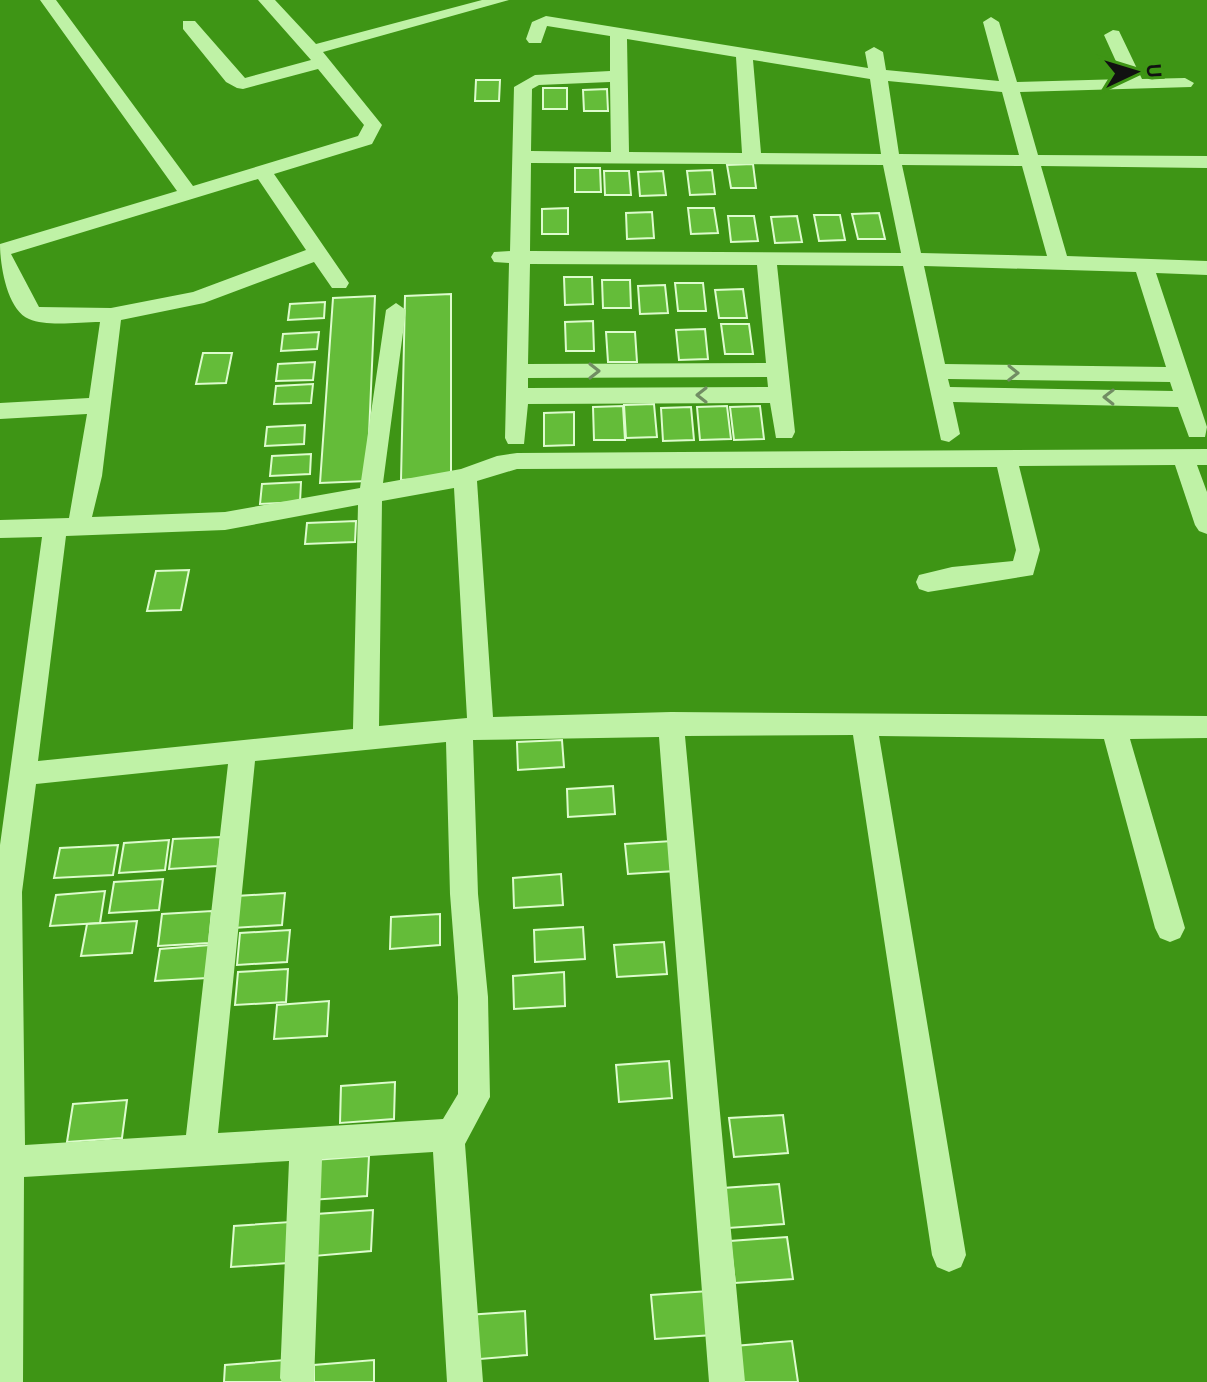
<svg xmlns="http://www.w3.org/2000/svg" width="1207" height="1382" font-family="'Alegreya Sans',sans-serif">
<rect width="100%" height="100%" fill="#3e9515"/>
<g fill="#64bc39" stroke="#ddfccd" stroke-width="2">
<polygon points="476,80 500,80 499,101 475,101"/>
<rect x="543" y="88" width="24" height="21"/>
<polygon points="607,89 608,111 584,111 583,90"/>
<polygon points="753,164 756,188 731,188 727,165"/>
<polygon points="575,168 600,168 601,192 575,192"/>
<polygon points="712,170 715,194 690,195 687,171"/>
<polygon points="604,171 629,171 631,195 605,195"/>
<polygon points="663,171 666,195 640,196 638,172"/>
<polygon points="568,208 568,234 542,234 542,209"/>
<polygon points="688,208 714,208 718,233 691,234"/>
<polygon points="652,212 654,238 627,239 626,213"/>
<polygon points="879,213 885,239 858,239 852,214"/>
<polygon points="814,215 840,215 845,240 819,241"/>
<polygon points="728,216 754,216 758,241 731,242"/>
<polygon points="797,216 802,242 775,243 771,217"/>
<polygon points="564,277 592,277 593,304 565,305"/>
<polygon points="602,280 630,280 631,308 603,308"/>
<polygon points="675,283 703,283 706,311 678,311"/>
<polygon points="665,285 668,313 640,314 638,286"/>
<polygon points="743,289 747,318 719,318 715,290"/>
<polygon points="451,294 451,477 401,480 405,296"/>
<polygon points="375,296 367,481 320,483 333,298"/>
<polygon points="325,302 324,318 288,320 290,304"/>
<polygon points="593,321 594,351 566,351 565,322"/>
<polygon points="721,324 749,324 753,354 725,354"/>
<polygon points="705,329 708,359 679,360 676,330"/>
<polygon points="319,332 317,349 281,351 283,334"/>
<polygon points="606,332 635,332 637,362 608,362"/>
<polygon points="203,353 232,353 226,383 196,384"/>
<polygon points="315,362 313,380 276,381 278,364"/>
<polygon points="313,384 311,403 274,404 276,386"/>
<polygon points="654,404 657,437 626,438 624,405"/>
<polygon points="623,406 625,440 594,440 593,407"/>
<polygon points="727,406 731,439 700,440 697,407"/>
<polygon points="760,406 764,439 734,440 730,407"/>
<polygon points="691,407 694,440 663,441 661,408"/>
<polygon points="574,412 574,445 544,446 544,413"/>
<polygon points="305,425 304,444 265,446 267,427"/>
<polygon points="311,454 310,474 270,476 272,456"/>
<polygon points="301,482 300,502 260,504 262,484"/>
<polygon points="356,521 355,542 305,544 307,523"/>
<polygon points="189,570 181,610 147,611 156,571"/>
<polygon points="562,740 564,767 518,770 517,742"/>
<polygon points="613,786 615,814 568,817 567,789"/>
<polygon points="221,837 218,866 169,869 173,839"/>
<polygon points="169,840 165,870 119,873 124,843"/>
<polygon points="672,841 676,871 628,874 625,844"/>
<polygon points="118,845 113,875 54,878 60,848"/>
<polygon points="561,874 563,905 514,908 513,878"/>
<polygon points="163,879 159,910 109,913 114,882"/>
<polygon points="105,891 100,923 50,926 56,895"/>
<polygon points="285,893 282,925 233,928 236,896"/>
<polygon points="212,911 209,943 158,946 162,914"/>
<polygon points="440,914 440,945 390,949 391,917"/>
<polygon points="137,921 132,953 81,956 87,924"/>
<polygon points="583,927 585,959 535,962 534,930"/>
<polygon points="290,930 287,962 237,965 240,933"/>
<polygon points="664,942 667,974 617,977 614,945"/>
<polygon points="210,945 207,978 155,981 160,949"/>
<polygon points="288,969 286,1002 235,1005 238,972"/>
<polygon points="564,972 565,1006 514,1009 513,976"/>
<polygon points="329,1001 327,1036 274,1039 277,1005"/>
<polygon points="669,1061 672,1098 619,1102 616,1065"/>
<polygon points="395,1082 394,1119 340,1123 341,1086"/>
<polygon points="127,1100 122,1138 67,1142 73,1104"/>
<polygon points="783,1115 788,1153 734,1157 729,1118"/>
<polygon points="369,1156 367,1196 311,1200 313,1160"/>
<polygon points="779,1184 784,1224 728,1228 723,1188"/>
<polygon points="373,1210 371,1251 314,1256 316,1214"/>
<polygon points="290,1222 288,1263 231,1267 234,1226"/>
<polygon points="787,1237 793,1279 735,1283 730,1241"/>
<polygon points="709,1291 713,1335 655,1339 651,1295"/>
<polygon points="525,1311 527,1355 468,1360 467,1315"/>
<polygon points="792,1341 798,1382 738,1382 734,1346"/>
<polygon points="285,1360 283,1382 224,1382 225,1365"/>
<polygon points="374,1360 374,1382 314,1382 314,1365"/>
</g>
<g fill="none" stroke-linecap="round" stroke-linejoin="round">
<g fill="#bff2a6" fill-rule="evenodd">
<path d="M40 0H56L193 186 358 136 364 125 318 69 243 89 237 88 226 82 183 29V21H195L245 78 311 60 258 0H275L316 44 482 0H509L323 52 382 125 372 144 274 174 349 283 346 288H332L314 262 204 303 121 320 102 476 92 517 225 512 360 488 386 310 396 303 406 310 383 483 461 469 497 456 517 453 1207 449V465H1197L1207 492V534L1199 531 1195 525 1175 465 1019 466 1040 550 1033 575 928 592 919 589 916 582 919 575 952 567 1013 561 1016 550 997 467 517 469 477 481 493 717 671 712 1207 716V738L1130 739 1185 928 1180 938 1170 942 1160 938 1155 928 1104 739 879 736 966 1255 961 1267 949 1272 937 1267 932 1255 853 735 685 736 745 1382H709L659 737 473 740 478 894 488 997 490 1097 465 1144 483 1382H447L433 1152 322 1159 314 1382H282L280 1378 289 1161 24 1177 23 1382H0V845L42 537 0 538V520L69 518 87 414 0 419V403L89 398 100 322C79 322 47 327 29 319 7 310 0 265 0 244L177 191ZM258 179 306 250 193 292 111 308 39 307 11 254ZM454 488 467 718 379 726 382 501ZM358 505 353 729 38 761 66 536 225 530ZM446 742 450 894 458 997V1094L443 1119 218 1133 255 761ZM228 764 186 1135 25 1145 22 892 36 784Z"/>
<path d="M546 16 868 68 865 52 874 47 883 52 886 70 999 81 983 22 991 17 999 22 1017 82 1124 79 1104 35 1113 30 1119 31 1142 79 1185 78 1194 83 1191 87 1020 92 1038 155 1207 156V168L1041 166 1067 256 1207 261V275L1156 273 1207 427 1205 437H1189L1178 407 953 402 960 434 949 442 941 440 903 266 777 265 795 432 792 438H776L770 403 528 404 524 444H508L505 438 509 263 494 262 491 257 494 252 510 251 514 87 535 75 610 71V36L547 26 541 43H529L526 39 532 22ZM627 39 736 57 742 153 629 152ZM753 60 870 79 881 154 761 153ZM888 81 1002 92 1019 155 899 154ZM610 82 611 152 531 151 532 89 539 85ZM531 163 883 165 901 253 530 251ZM902 165 1022 166 1047 256 921 253ZM530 264 757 265 766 363 528 364ZM924 266 1136 272 1166 367 945 364ZM767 377 768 387 528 388V378ZM948 379 1170 382 1173 391 950 387Z"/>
</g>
</g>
<defs><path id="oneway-chevron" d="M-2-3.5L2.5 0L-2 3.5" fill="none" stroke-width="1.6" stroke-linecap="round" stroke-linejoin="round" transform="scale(2)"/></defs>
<g stroke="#718d63">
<use href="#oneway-chevron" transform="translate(594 371)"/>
<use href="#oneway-chevron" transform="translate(1013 373) rotate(1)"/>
<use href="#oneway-chevron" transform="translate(702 395) rotate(180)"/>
<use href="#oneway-chevron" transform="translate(1109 397) rotate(-179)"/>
</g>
<g transform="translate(1135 72) rotate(86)" stroke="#3e9515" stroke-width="6" paint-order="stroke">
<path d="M0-6L14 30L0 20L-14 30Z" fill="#111111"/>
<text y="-12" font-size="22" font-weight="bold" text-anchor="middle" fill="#111111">U</text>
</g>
</svg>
